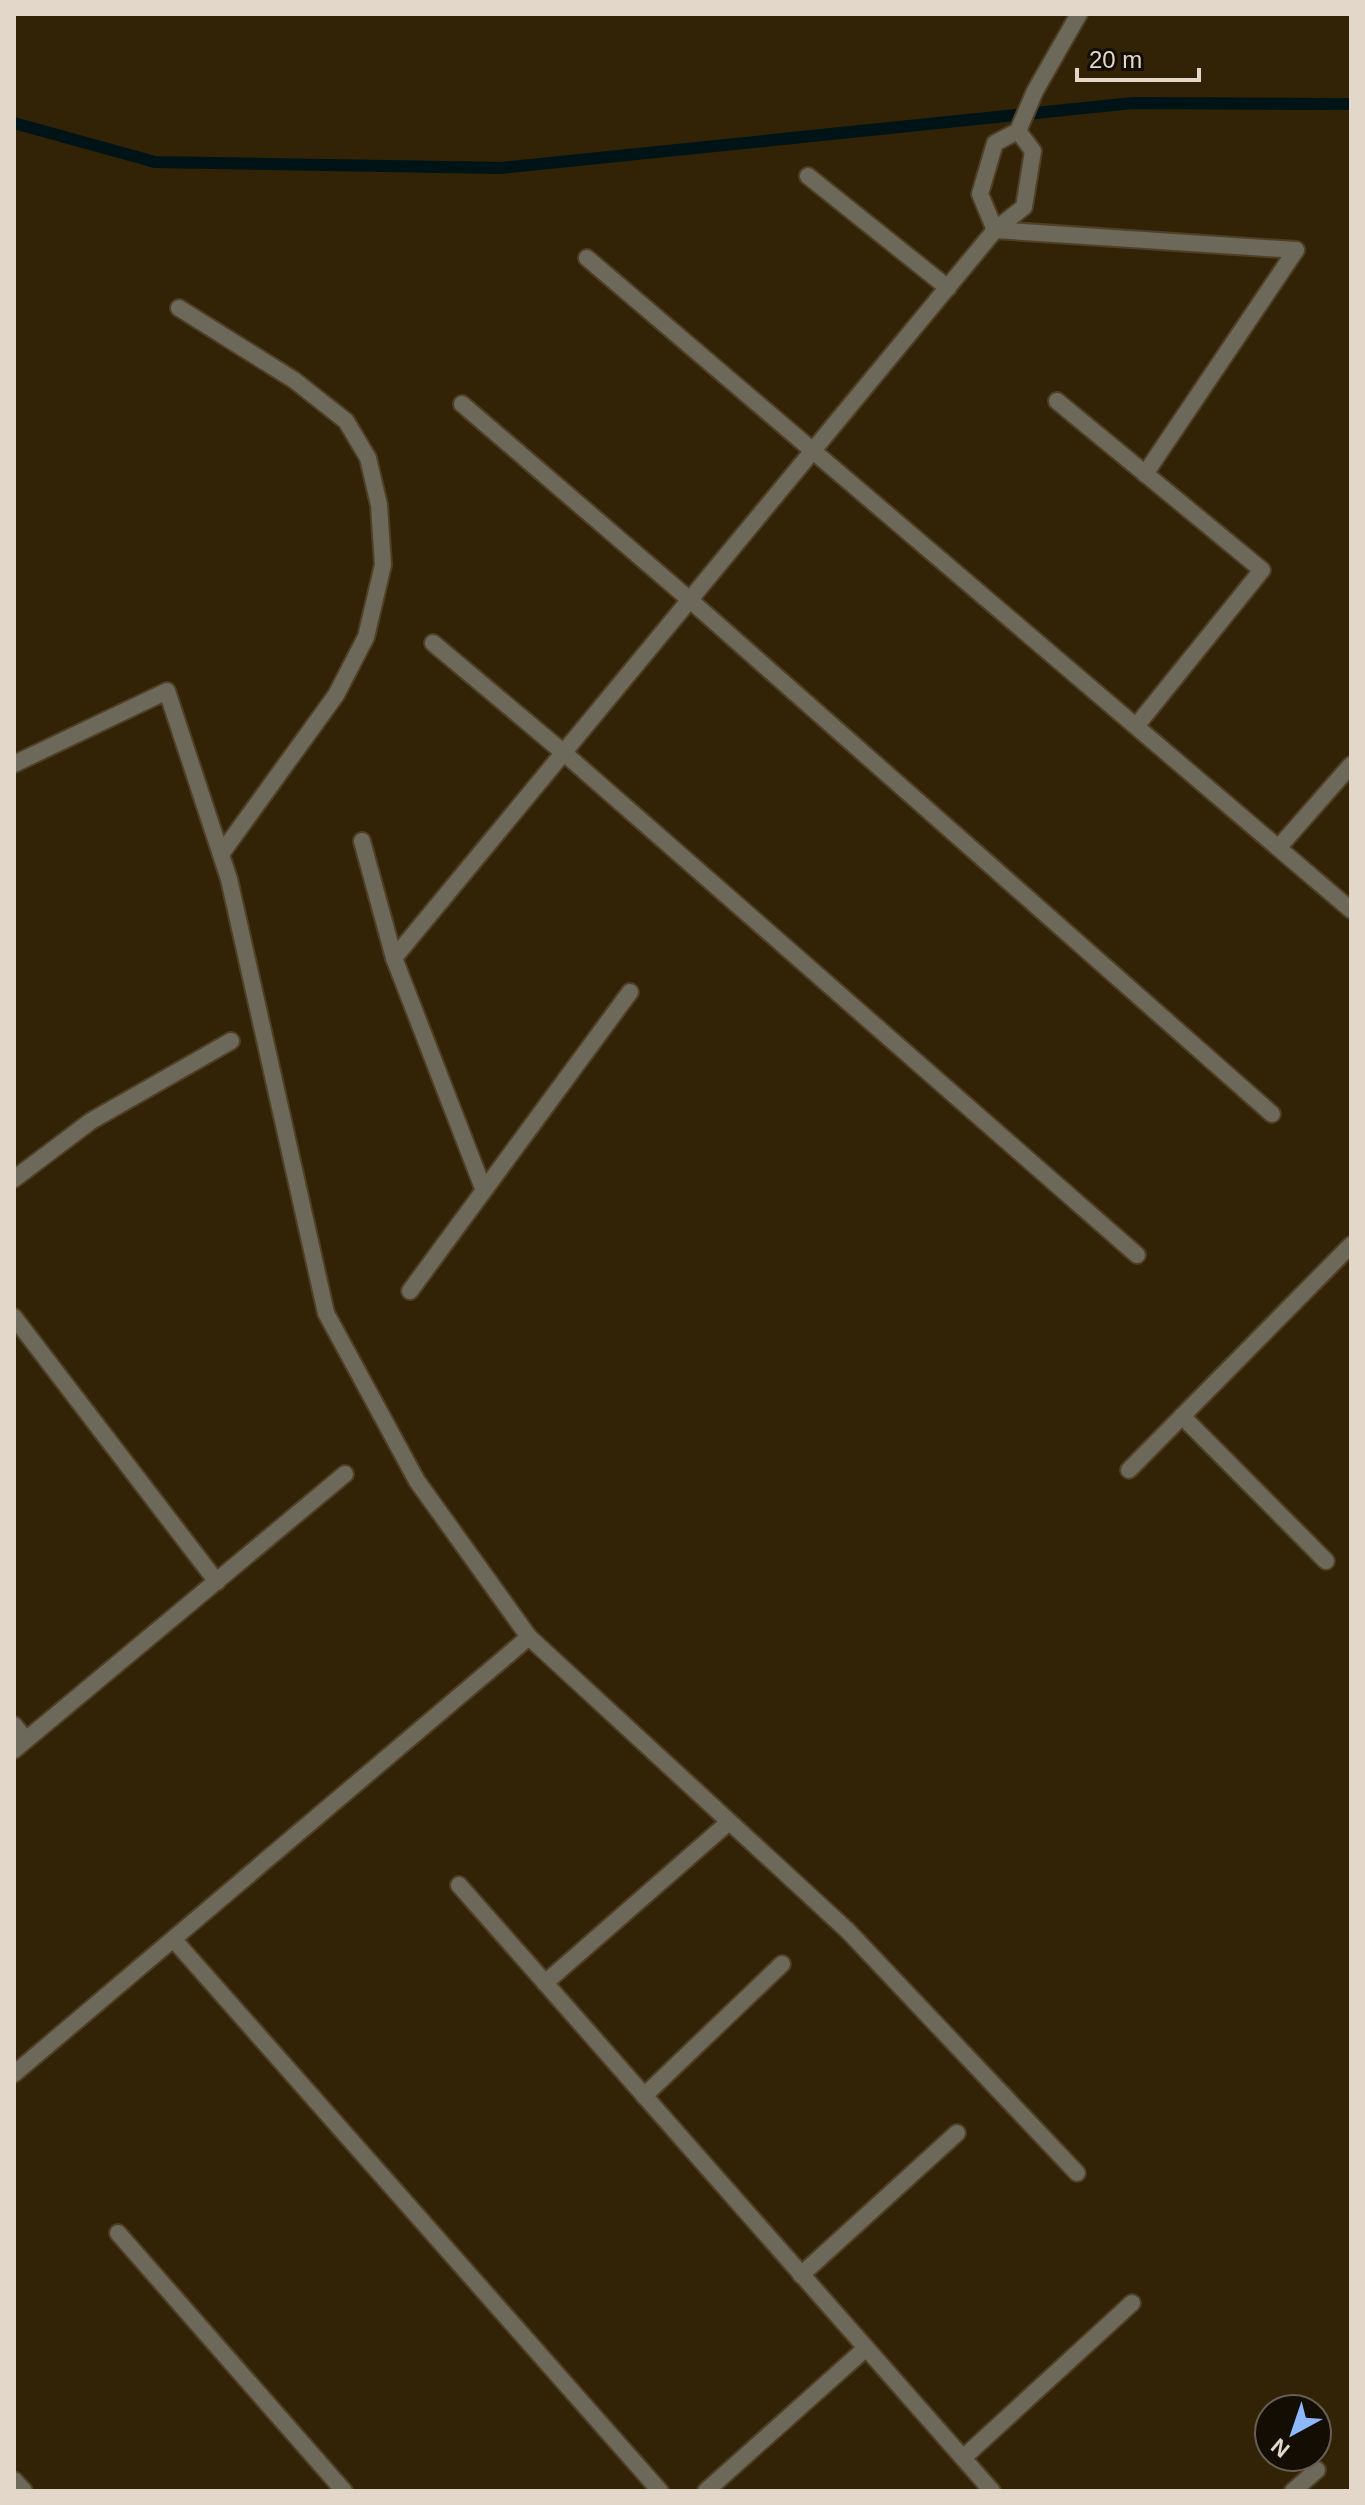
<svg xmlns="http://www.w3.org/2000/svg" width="1365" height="2505" font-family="Arial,sans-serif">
<rect width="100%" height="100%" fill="#322206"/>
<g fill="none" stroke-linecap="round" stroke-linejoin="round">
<polyline stroke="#001316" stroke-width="12" points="14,123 155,162 501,168 1133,103 1351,104"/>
<g stroke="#4e3f25" stroke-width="20">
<g id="minor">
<polyline points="808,176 948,288"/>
<polyline points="995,230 1296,250"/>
<polyline points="995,230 980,194 995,143 1018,131 1035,91 1079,14"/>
<polyline points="587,258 1351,910"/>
<polyline points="179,308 294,380 346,421 368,458 379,505 383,565 366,637 336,695 221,854"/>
<polyline points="1057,401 1262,570 1137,725"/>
<polyline points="462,404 690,600 1272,1114"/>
<polyline points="1145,474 1296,250"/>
<polyline points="433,643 564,753 1137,1255"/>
<polyline points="14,764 167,691 229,879 326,1313 417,1481 529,1637 848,1931 1077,2173"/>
<polyline points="362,841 394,958 483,1188"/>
<polyline points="1279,847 1351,765"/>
<polyline points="394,958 995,230 1024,207 1033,151 1018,131"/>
<polyline points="14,1179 91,1121 231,1041"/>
<polyline points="410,1291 630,992"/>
<polyline points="14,1317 217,1582"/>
<polyline points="1182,1416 1326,1561"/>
<polyline points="1129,1470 1351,1245"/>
<polyline points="14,1725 26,1740"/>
<polyline points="14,1750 345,1474"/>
<polyline points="459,1885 992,2491"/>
<polyline points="175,1941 660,2491"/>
<polyline points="545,1983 729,1822"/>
<polyline points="14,2074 529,1637"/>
<polyline points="644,2096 782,1964"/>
<polyline points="118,2233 344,2491"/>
<polyline points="801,2275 957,2133"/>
<polyline points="963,2458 1132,2303"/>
<polyline points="14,2480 24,2491"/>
<polyline points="706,2491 866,2348"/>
<polyline points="1293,2491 1317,2470"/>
</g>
</g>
<use href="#minor" stroke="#6c685a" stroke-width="16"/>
</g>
<rect width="1365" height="2505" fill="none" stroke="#e2d7c8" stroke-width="32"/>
<g transform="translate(1293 2433) rotate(220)"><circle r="38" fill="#140d04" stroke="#665e52" stroke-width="2"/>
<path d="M0-6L14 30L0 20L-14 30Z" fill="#8db9fc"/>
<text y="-12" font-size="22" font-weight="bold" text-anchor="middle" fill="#e2d7c8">N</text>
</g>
<path d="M1077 68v12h122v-12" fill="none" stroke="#e2d7c8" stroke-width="4"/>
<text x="1089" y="68" font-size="24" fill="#e2d7c8" stroke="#140d04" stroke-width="6" paint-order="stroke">20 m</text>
</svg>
